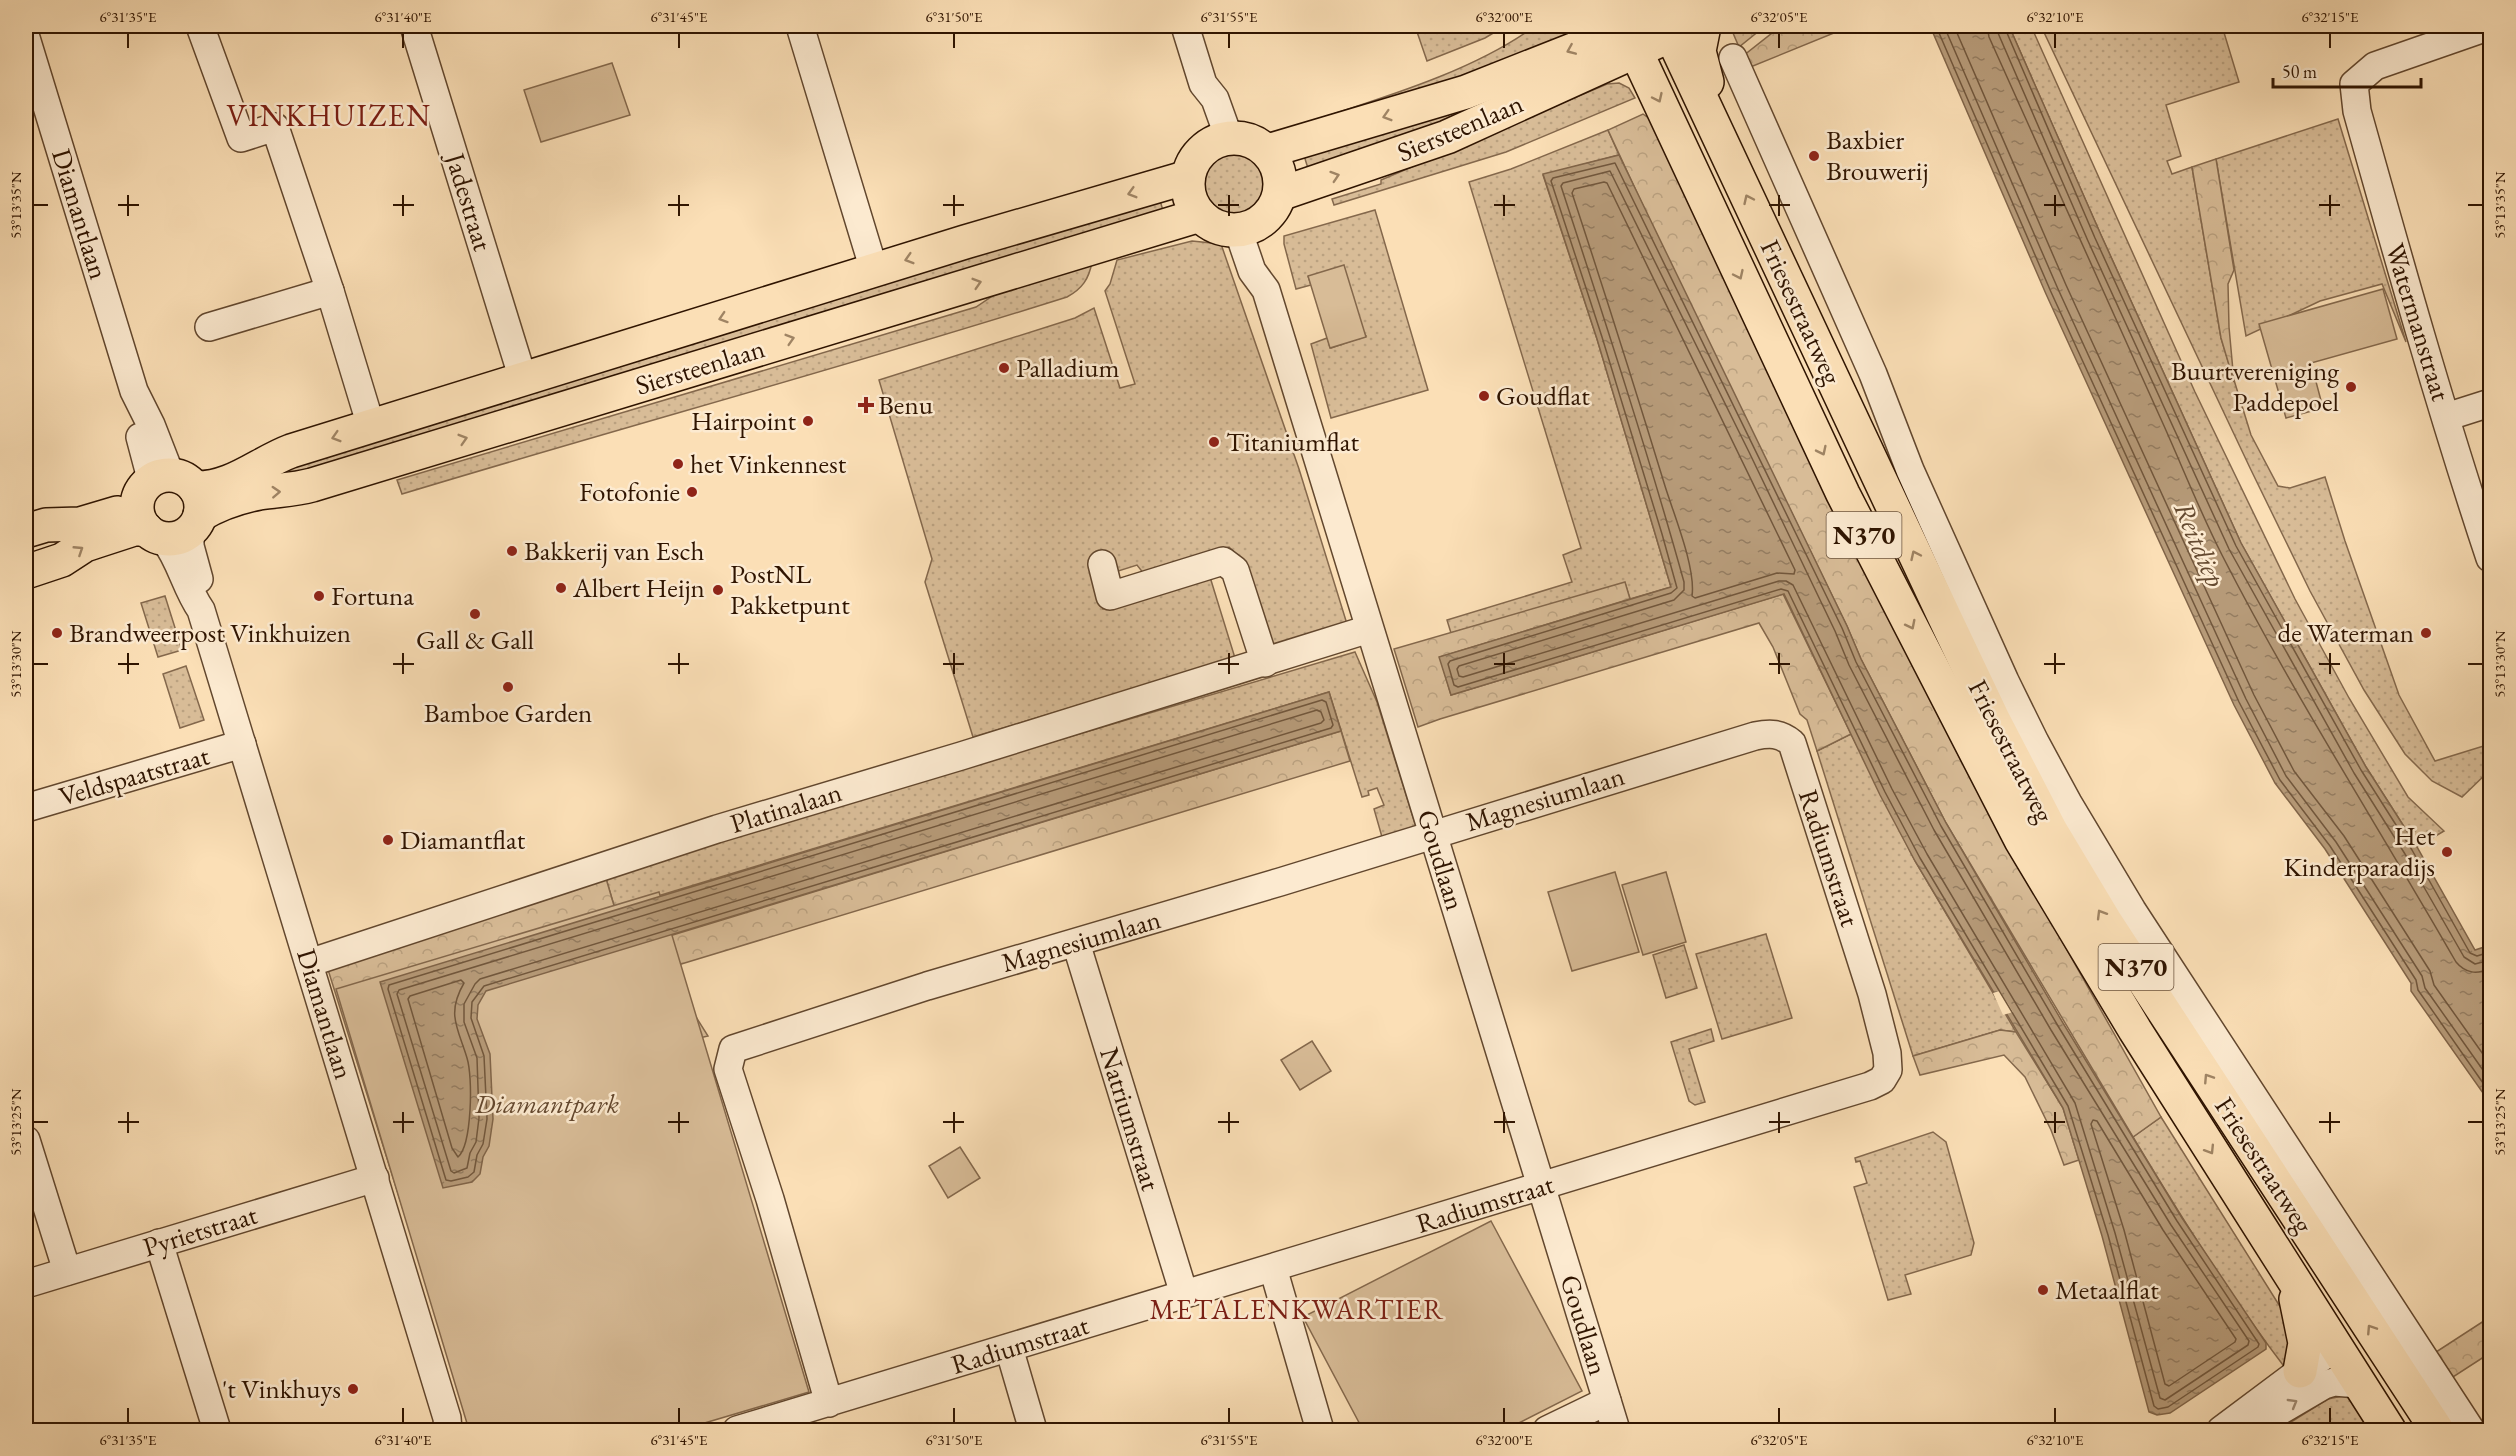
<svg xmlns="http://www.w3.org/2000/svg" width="2516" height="1456" font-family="'EB Garamond',serif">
<defs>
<pattern id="grass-dots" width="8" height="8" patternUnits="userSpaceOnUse" patternTransform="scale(1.5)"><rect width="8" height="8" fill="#d8bc97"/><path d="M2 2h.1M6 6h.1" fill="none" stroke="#baa180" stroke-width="1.8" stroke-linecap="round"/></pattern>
<pattern id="forest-crowns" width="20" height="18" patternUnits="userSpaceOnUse" patternTransform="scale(1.5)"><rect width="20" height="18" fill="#d8bc97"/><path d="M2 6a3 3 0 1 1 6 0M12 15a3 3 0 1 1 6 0" fill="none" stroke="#baa180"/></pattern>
<pattern id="water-ripples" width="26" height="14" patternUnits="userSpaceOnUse" patternTransform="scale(1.5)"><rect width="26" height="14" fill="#b69a78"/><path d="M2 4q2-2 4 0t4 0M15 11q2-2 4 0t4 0" fill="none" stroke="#947c60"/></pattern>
</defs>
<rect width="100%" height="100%" fill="#fbdfb6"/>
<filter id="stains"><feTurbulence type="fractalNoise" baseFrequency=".00333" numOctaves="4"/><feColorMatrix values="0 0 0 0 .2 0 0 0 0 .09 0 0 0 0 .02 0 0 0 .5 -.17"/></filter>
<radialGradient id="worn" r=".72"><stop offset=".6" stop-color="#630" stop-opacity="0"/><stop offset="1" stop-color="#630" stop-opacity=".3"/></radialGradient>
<g fill="url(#grass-dots)" stroke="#84684c" stroke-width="1.5">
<polygon points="1415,26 1505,26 1485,38 1427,61"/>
<path d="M1535 26H1583L1582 28 1524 59 1294 127C1371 101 1470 74 1535 26Z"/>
<polygon points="2009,26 2031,26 2195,392 2295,599 2349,698 2408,797 2444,831 2417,847 2366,767 2241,543 2101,235"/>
<polygon points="2041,26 2222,26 2239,82 2166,105 2181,156 2167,161 2172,174 2192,167 2221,338 2251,435 2278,486 2290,488 2325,477 2345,541 2399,695 2435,761 2490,744 2490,770 2462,797 2432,781 2405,754 2364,690 2310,591 2251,470"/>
<polygon points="1619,83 1629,88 1635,98 1506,152 1334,205 1332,199 1381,184 1381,180 1607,84"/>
<polygon points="1469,99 1473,110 1310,175 1302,149"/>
<polygon points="2338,119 2406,342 2382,284 2320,301 2246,336 2216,159"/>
<polygon points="1608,130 1619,155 1543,175 1597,339 1671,587 1630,599 1625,583 1451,633 1447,620 1572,582 1563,555 1581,548 1469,182 1511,169"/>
<circle cx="1234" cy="184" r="35"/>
<polygon points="1158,193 1165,218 303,483 258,476"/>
<polygon points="1375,210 1428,390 1331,418 1311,344 1327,338 1331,348 1366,336 1308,276 1311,285 1296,289 1284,244 1284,236"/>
<polygon points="1192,241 1221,244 1299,469 1347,624 1263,648 1234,552 1229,547 1144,574 1137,565 1099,577 1103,609 1210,577 1235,658 973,737 925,582 932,559 879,380 1075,318 1094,308 1120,388 1135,384 1105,291 1110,284 1117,260"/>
<path d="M1092 262C1089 279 1082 289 1067 297 846 367 623 427 402 494L397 480 976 307 1000 291Z"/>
<polygon points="165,596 182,650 158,657 141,603"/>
<polygon points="1355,652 1377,702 1416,827 1382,837 1374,809 1384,805 1377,788 1368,791 1369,795 1362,797 1329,692 615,909 605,875"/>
<polygon points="186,666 204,720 180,728 163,674"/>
<polygon points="1851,734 1915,861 2016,1032 2000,1030 1913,1056 1817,751"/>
<polygon points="1766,934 1792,1018 1722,1039 1696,954"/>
<polygon points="1684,945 1697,988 1666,998 1653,955"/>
<polygon points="1711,1029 1714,1041 1689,1049 1705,1102 1695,1105 1689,1101 1671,1042"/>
<path d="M2161 1117 2291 1324 2286 1369C2230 1296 2180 1215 2133 1137Z"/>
<polygon points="1933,1132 1946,1142 1974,1243 1971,1255 1905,1275 1911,1294 1888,1300 1854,1187 1867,1183 1860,1161 1856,1162 1855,1158"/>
<polygon points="2347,1395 2370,1430 2278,1430 2328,1399"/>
</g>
<g fill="url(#forest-crowns)" stroke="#84684c" stroke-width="1.5">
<polygon points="1730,26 1765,26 1739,47"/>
<polygon points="1781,26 1851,26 1748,68 1743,56"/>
<polygon points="1643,114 1654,122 1869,578 1968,774 2161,1117 2133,1137 1946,823 1861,659 1847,626 1670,264 1608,130"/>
<polygon points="2216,159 2234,270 2228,284 2229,327 2234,382 2221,338 2192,167"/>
<polygon points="1625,582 1630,599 1440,657 1451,695 1783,594 1851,734 1817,751 1807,720 1800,714 1773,647 1759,623 1440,719 1418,727 1394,649"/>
<polygon points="1341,731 1350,761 678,965 691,1009 708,1036 695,1039 653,941"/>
<polygon points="605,875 615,909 411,1235 325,960"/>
<polygon points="2000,1030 2016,1032 2063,1108 2079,1160 2064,1165 2051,1130 2025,1077 2004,1055 1920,1075 1913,1056"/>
<polygon points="2490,1317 2490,1353 2453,1377 2436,1352"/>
</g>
<g fill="#d8bc97" stroke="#84684c" stroke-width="1.5">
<polygon points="612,63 630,115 541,142 524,90"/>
<polygon points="1344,265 1366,337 1330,348 1308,276"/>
<polygon points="2383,289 2397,339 2311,363 2323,408 2286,418 2259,324"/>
<polygon points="1615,872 1639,952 1572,971 1548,892"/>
<polygon points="1666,872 1686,942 1643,955 1622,885"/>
<polygon points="659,892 809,1392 681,1430 469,1430 336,989"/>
<polygon points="1312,1041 1331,1071 1300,1090 1281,1060"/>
<polygon points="960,1147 980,1178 948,1198 929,1166"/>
<polygon points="1491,1221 1582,1391 1505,1430 1363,1430 1303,1317"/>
</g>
<g fill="url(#water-ripples)" stroke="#806448" stroke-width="1.5">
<polygon points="1930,26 2009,26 2101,235 2241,543 2366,767 2417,847 2475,950 2490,945 2490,1103 2411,991 2411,983 2325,849 2275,783 2234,705 2046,294"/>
<polygon points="1619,155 1847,626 1861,659 1946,823 2063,1023 2182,1218 2266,1343 2266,1349 2170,1413 2157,1415 2149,1412 2102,1236 2063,1108 1915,861 1880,795 1784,594 1451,695 1439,657 1671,587 1597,339 1543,174"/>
<polygon points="1329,692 1341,731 486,991 478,1005 477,1019 490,1054 493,1119 489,1146 483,1157 480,1174 472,1182 443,1188 380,982"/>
</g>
<polygon fill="#fbdfb6" points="2000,991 2013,1012 2003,1015 1993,993"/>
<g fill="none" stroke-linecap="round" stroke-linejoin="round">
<g stroke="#72573c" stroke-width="1.5">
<polyline points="1936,26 2051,292 2239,702 2280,780 2330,846 2416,980 2418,990 2490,1093"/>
<polyline points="1944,26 2058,289 2246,699 2286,776 2336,842 2422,976 2425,988 2490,1080"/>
<polyline points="1954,26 2066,285 2254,695 2294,771 2344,836 2430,971 2434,985 2490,1064"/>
<path d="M1987 26 1989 37C2046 164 2102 291 2160 417 2181 463 2199 510 2222 555 2293 694 2378 826 2456 962 2466 974 2477 974 2490 969"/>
<polyline points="1996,26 1998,33 2088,241 2229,549 2354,773 2405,854 2464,957 2475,964 2490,960"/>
<polyline points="2004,26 2095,238 2236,546 2361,770 2412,850 2470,953 2477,956 2490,952"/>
<polygon points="1615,163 1842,628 1856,662 1941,826 2058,1026 2177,1221 2259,1344 2258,1347 2168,1407 2158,1409 2154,1406 2108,1235 2068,1106 1920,858 1885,792 1788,591 1781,589 1458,687 1454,685 1448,664 1450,661 1671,593 1677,588 1662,534 1602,337 1551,181 1553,178"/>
<path d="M1610 171 1749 452 1835 631 1849 665 1934 830 2051 1030 2171 1225 2249 1341 2248 1345 2165 1400 2160 1398 2115 1233 2075 1103 1927 854 1892 789 1793 585 1786 581H1779L1463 677 1459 676 1457 669 1459 666 1674 600 1684 590V582C1647 449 1604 318 1561 186L1563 183Z"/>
<path d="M1604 182 1607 183 1795 570 1794 574 1777 573 1695 598 1692 596C1696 568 1674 515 1665 486 1635 388 1604 290 1572 193L1574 189Z"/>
<polygon points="1322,700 1326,702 1333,725 1331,728 484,986 472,1002 471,1018 484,1056 487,1119 483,1144 477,1155 474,1172 468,1177 451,1181 446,1180 388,989 389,985"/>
<polygon points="1317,710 1321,712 1324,720 1321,723 480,979 475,984 464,1004 464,1022 477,1058 479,1118 476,1142 470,1153 467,1168 454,1173 451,1171 397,994 399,990"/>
<path d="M461 980 464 983C446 1014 458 1028 467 1058 473 1077 472 1145 458 1157L452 1148 408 999 410 996Z"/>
<polygon points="2093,1120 2097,1121 2163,1230 2236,1339 2235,1342 2169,1386 2165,1384 2124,1230 2091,1124"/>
</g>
<g stroke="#62472e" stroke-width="30">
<g id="minor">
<polyline points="200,26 241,138 275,127 330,291 371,426"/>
<polyline points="414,26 523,379"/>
<polyline points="800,26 874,270"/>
<polyline points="1185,26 1203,84 1215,99 1229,138"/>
<path d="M2490 26 2375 66 2354 84 2357 111C2399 261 2441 411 2490 558"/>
<polyline points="26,38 134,391 151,425 167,466 174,475"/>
<polyline points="1733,58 1873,374 1910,470 2005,681 2035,742 2068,803 2132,910 2471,1430"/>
<polyline points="1238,230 1252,271 1266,290 1616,1430"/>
<polyline points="209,327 330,291"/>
<polyline points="2446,417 2490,403"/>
<polyline points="140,437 149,471 148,482"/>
<polyline points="190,531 190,546 199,579"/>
<path d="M164 539C181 561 185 587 201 610L447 1418 448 1430"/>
<polyline points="1102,564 1110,596 1223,561 1235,570 1265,663"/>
<polyline points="26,808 242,744"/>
<polyline points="1076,943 1184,1294"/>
<polyline points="309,963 717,829 961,756 1369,629"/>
<polyline points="26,1140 67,1271"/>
<polyline points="159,1243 217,1430"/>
<polyline points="1273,1268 1320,1430"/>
<polyline points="26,1284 375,1178"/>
<polyline points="1009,1348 1033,1430"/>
<path d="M737 1430C1115 1316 1492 1200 1870 1086L1882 1080 1888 1070 1887 1053 1872 994 1792 743C1780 733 1770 733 1755 736L1280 882 927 986 733 1049 728 1069 770 1199 829 1403"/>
<polyline points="1547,1430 1607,1401"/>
<polyline points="2221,1430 2300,1371 2335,1349"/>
<polyline points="2241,1430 2256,1425 2324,1385 2334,1382 2359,1384"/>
</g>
</g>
<g stroke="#2f1400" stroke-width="36">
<g id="major">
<circle cx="1234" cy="184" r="46"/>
<polyline points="1268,151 1466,92 1575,49 1624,26"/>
<polyline points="1280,194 1447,137 1691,26"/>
<circle cx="169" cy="507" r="32"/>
<path d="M195 488C232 489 259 463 291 451L965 242 1188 177"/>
<path d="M200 515C218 504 239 497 259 493 277 490 294 490 312 485L1200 215"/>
<polyline points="26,531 46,525 80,524 117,513"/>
<polyline points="26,572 62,560 85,545 97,541 134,529 146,529"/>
</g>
</g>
<g stroke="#2f1400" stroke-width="36">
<g id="highway">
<polyline points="1624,26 1843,494 2021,840 2135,1030 2389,1430"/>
<polyline points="1667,26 1945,618 1993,719 2051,831 2105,921 2437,1430"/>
<polyline points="1704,26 1699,51 1707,82"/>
<polyline points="2296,1299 2305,1343 2300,1371"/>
</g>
</g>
<use href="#minor" stroke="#fcead0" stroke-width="27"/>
<use href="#major" stroke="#fbdfb6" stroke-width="33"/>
<use href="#highway" stroke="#fbdfb6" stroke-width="33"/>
</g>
<defs><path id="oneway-chevron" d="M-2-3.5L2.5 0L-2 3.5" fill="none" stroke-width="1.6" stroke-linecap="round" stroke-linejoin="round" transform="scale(1.5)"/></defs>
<g stroke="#9f8464">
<use href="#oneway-chevron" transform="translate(1571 50) rotate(157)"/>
<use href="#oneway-chevron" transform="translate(1658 98) rotate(65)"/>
<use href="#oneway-chevron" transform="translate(1387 116) rotate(163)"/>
<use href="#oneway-chevron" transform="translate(1335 176) rotate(-18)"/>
<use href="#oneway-chevron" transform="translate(1132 193) rotate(164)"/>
<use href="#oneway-chevron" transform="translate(1748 199) rotate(-115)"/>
<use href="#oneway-chevron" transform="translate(909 259) rotate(163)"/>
<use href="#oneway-chevron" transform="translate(1739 275) rotate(65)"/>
<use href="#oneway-chevron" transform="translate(977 283) rotate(-17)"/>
<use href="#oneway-chevron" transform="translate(723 318) rotate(162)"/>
<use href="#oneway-chevron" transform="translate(790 339) rotate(-17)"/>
<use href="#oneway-chevron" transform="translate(336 437) rotate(163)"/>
<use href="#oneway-chevron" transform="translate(463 439) rotate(-17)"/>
<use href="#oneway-chevron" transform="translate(1822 451) rotate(64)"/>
<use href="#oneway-chevron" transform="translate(276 492) rotate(-3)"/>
<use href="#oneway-chevron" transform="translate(79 550) rotate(-33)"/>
<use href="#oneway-chevron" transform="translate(1915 555) rotate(-115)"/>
<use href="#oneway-chevron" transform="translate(1911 625) rotate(63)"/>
<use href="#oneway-chevron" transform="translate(2101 914) rotate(-121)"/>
<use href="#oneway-chevron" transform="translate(2208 1078) rotate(-123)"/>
<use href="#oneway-chevron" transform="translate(2210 1150) rotate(58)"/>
<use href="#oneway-chevron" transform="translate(2371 1329) rotate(-123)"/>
</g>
<use stroke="#a08a72" href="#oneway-chevron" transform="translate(2293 1403) rotate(-30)"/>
<path fill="none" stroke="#2f1400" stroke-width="2" d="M128 33V48M403 33V48M679 33V48M954 33V48M1229 33V48M1504 33V48M1779 33V48M2055 33V48M2330 33V48M128 195V216M403 195V216M679 195V216M954 195V216M1229 195V216M1504 195V216M1779 195V216M2055 195V216M2330 195V216M33 205H48M118 205H139M393 205H414M668 205H689M943 205H964M1218 205H1239M1494 205H1515M1769 205H1790M2044 205H2065M2319 205H2340M2468 205H2483M128 653V674M403 653V674M679 653V674M954 653V674M1229 653V674M1504 653V674M1779 653V674M2055 653V674M2330 653V674M33 664H48M118 664H139M393 664H414M668 664H689M943 664H964M1218 664H1239M1494 664H1515M1769 664H1790M2044 664H2065M2319 664H2340M2468 664H2483M128 1112V1133M403 1112V1133M679 1112V1133M954 1112V1133M1229 1112V1133M1504 1112V1133M1779 1112V1133M2055 1112V1133M2330 1112V1133M33 1122H48M118 1122H139M393 1122H414M668 1122H689M943 1122H964M1218 1122H1239M1494 1122H1515M1769 1122H1790M2044 1122H2065M2319 1122H2340M2468 1122H2483M128 1408V1423M403 1408V1423M679 1408V1423M954 1408V1423M1229 1408V1423M1504 1408V1423M1779 1408V1423M2055 1408V1423M2330 1408V1423"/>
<g fill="#8f2418" stroke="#fcead0" stroke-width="2">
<circle cx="1814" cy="156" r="6"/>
<circle cx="1004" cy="368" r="6"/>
<circle cx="2351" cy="387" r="6"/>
<circle cx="1484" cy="396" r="6"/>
<path d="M863 396h6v6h6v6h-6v6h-6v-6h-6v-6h6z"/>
<circle cx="808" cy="421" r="6"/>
<circle cx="1214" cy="442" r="6"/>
<circle cx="678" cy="464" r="6"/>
<circle cx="692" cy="492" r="6"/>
<circle cx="512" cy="551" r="6"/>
<circle cx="561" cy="588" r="6"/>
<circle cx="718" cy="590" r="6"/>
<circle cx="319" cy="596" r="6"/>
<circle cx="475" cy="614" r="6"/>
<circle cx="57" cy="633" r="6"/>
<circle cx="2426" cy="633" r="6"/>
<circle cx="508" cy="687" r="6"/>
<circle cx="388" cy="840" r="6"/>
<circle cx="2447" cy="852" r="6"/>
<circle cx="2043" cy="1290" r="6"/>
<circle cx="353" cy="1389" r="6"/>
</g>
<g text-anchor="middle" stroke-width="5" stroke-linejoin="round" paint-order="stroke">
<g fill="#fcead0" stroke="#6c543e" stroke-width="1.5">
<rect x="1826.5" y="512" width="75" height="46" rx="4.5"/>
<rect x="2098.5" y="944" width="75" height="46" rx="4.5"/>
</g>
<g font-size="26" font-weight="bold" fill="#2f1400">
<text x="1864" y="544">N370</text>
<text x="2136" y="976">N370</text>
</g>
<g font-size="27" fill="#2f1400" stroke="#fcead0">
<text transform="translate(1460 128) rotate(-23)" y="9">Siersteenlaan</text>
<text transform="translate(469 202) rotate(73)" y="9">Jadestraat</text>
<text transform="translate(80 214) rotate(73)" y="9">Diamantlaan</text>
<text transform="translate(1801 312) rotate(65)" y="9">Friesestraatweg</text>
<text transform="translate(2418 322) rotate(73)" y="9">Watermanstraat</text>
<text transform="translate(700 367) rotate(-17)" y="9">Siersteenlaan</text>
<text transform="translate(2011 751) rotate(63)" y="9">Friesestraatweg</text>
<text transform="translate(134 776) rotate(-16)" y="9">Veldspaatstraat</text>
<text transform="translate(1545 799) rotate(-17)" y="9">Magnesiumlaan</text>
<text transform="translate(786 808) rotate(-17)" y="9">Platinalaan</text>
<text transform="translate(1829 858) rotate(72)" y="9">Radiumstraat</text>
<text transform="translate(1441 860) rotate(73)" y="9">Goudlaan</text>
<text transform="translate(1081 941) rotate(-16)" y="9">Magnesiumlaan</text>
<text transform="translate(325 1014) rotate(73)" y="9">Diamantlaan</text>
<text transform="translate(1130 1119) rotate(73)" y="9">Natriumstraat</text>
<text transform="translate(2264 1165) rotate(57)" y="9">Friesestraatweg</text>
<text transform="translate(1485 1204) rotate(-17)" y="9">Radiumstraat</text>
<text transform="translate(200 1231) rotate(-17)" y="9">Pyrietstraat</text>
<text transform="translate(1584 1325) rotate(73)" y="9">Goudlaan</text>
<text transform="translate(1020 1345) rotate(-17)" y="9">Radiumstraat</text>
</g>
<g font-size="27" fill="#2f1400" stroke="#fcead0" text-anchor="start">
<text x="1826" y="149">Baxbier<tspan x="1826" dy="31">Brouwerij</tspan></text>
<text x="1016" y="377">Palladium</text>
<text x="2339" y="380" text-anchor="end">Buurtvereniging<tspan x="2339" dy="31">Paddepoel</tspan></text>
<text x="1496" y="405">Goudflat</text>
<text x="878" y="414">Benu</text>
<text x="796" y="430" text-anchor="end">Hairpoint</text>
<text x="1226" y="451">Titaniumflat</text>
<text x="690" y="473">het Vinkennest</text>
<text x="680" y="501" text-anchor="end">Fotofonie</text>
<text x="524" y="560">Bakkerij van Esch</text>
<text x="730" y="583">PostNL<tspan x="730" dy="31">Pakketpunt</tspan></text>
<text x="573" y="597">Albert Heijn</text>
<text x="331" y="605">Fortuna</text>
<text x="69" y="642">Brandweerpost Vinkhuizen</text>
<text x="2414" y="642" text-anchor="end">de Waterman</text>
<text x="475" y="649" text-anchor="middle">Gall &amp; Gall</text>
<text x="508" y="722" text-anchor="middle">Bamboe Garden</text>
<text x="2435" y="845" text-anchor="end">Het<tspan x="2435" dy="31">Kinderparadijs</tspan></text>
<text x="400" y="849">Diamantflat</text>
<text x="2055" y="1299">Metaalflat</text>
<text x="341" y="1398" text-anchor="end">'t Vinkhuys</text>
</g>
<g font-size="27" font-style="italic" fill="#62462d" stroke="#fcead0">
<text x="547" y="1113">Diamantpark</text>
</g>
<g font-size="28" font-style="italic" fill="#654a30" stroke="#fcead0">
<text transform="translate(2200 544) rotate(67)" y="10">Reitdiep</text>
</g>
<g font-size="28" letter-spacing="1.5" fill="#7a1f14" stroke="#fcead0">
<text x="1297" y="1319">METALENKWARTIER</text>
</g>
<g font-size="30" letter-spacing="1.5" fill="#7a1f14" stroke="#fcead0">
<text x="329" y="126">VINKHUIZEN</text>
</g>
</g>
<rect width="2516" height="1456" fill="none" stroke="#fbdfb6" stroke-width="66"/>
<path d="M2273 78v9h148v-9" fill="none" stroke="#2f1400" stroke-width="3"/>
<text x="2282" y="78" font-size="18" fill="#2f1400" stroke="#fcead0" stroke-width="4.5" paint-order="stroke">50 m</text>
<rect x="33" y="33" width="2450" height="1390" fill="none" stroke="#2f1400" stroke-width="2"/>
<g font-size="15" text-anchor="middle" fill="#2f1400">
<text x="128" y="22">6°31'35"E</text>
<text x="403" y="22">6°31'40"E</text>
<text x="679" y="22">6°31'45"E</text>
<text x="954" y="22">6°31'50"E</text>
<text x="1229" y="22">6°31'55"E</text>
<text x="1504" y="22">6°32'00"E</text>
<text x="1779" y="22">6°32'05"E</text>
<text x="2055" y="22">6°32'10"E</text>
<text x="2330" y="22">6°32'15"E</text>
<text transform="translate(16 205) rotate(-90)" y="5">53°13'35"N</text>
<text transform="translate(2500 205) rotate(-90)" y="5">53°13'35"N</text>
<text transform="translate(16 664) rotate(-90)" y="5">53°13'30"N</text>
<text transform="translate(2500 664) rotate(-90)" y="5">53°13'30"N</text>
<text transform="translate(16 1122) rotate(-90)" y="5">53°13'25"N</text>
<text transform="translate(2500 1122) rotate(-90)" y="5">53°13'25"N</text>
<text x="128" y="1445">6°31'35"E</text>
<text x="403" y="1445">6°31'40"E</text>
<text x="679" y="1445">6°31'45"E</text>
<text x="954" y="1445">6°31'50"E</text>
<text x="1229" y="1445">6°31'55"E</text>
<text x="1504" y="1445">6°32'00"E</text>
<text x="1779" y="1445">6°32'05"E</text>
<text x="2055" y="1445">6°32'10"E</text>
<text x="2330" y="1445">6°32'15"E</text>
</g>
<rect width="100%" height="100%" filter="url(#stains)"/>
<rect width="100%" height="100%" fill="url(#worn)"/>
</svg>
